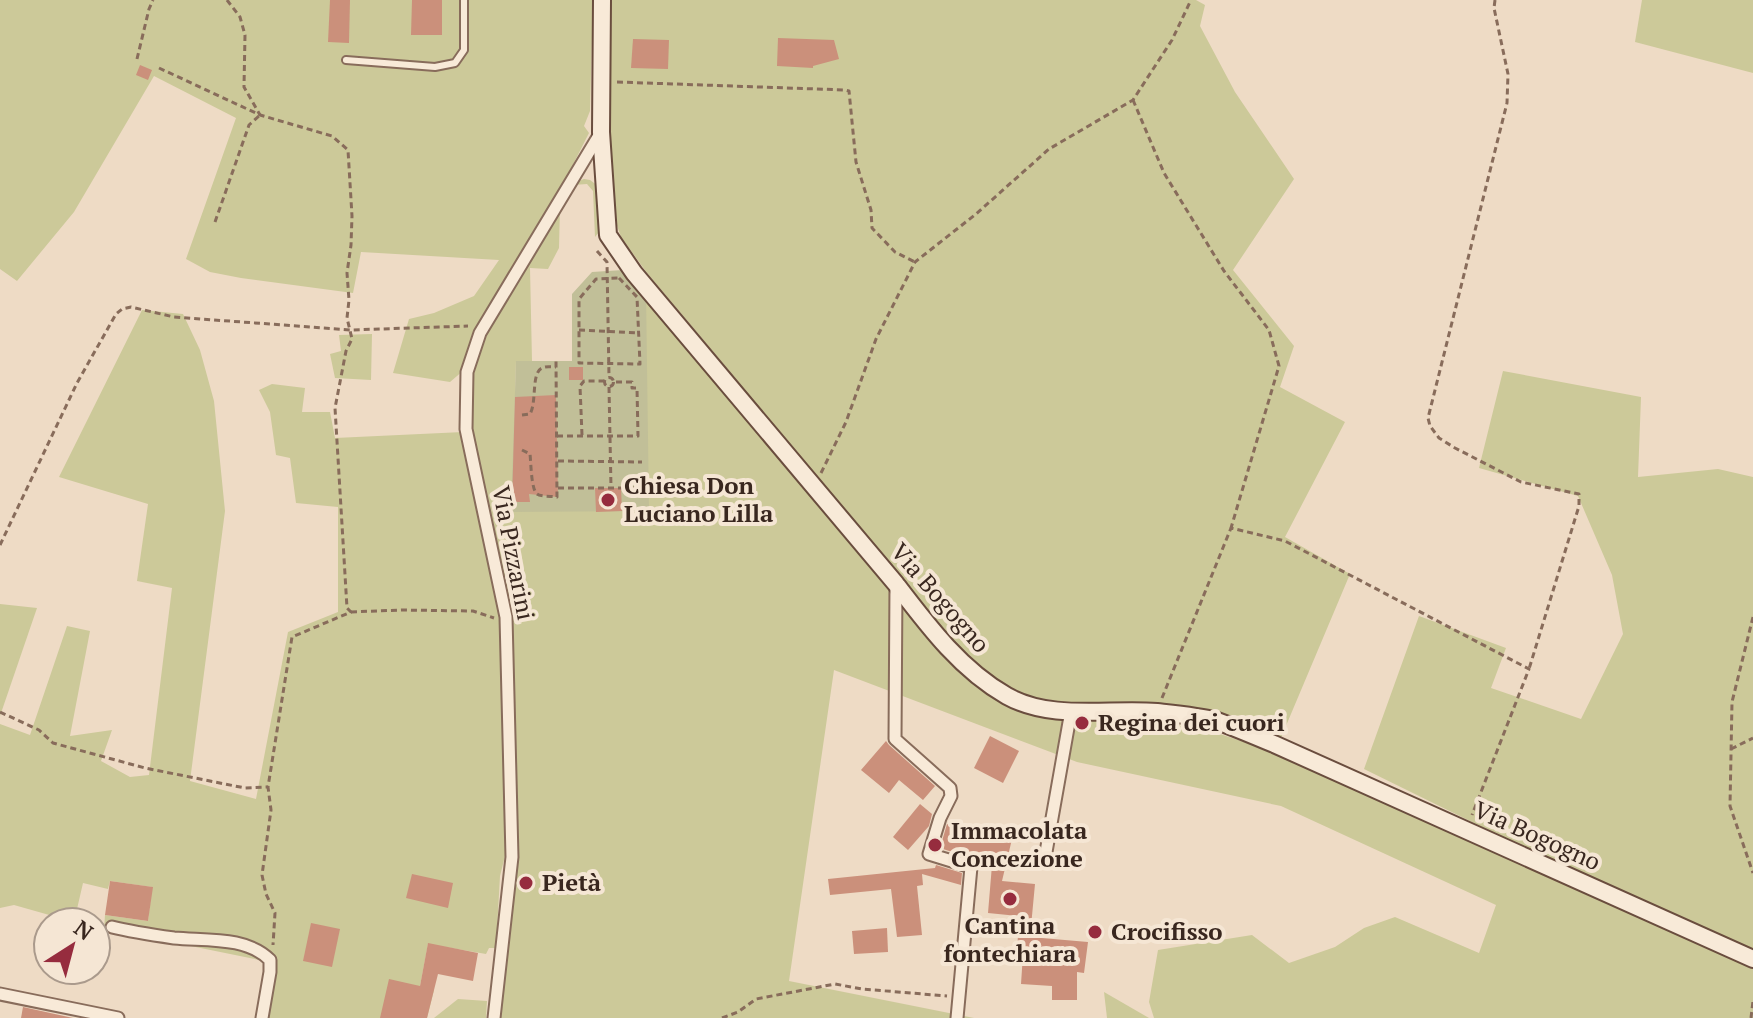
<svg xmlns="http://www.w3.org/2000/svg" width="1753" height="1018" font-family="'PT Serif',serif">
<rect width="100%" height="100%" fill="#eedbc5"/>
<g fill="#ccc999">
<polygon points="0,0 593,0 590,111 584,126 589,133 550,210 472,335 464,370 450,382 393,373 409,319 434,313 474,296 499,260 361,252 353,293 241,278 210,272 186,259 236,118 154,76 74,212 17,281 0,269"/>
<polygon points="606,0 1196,0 1205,5 1200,26 1235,92 1294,179 1233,270 1294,346 1280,387 1345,422 1285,537 1350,574 1280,740 1217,711 1159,705 1097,706 1069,703 1027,696 1003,685 976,667 916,597 814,487 736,379 647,273 621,237 609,203"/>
<polygon points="1642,0 1753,0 1753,73 1635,42"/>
<polygon points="584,179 590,180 598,186 603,227 595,237 593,191 587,184 573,185 576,182"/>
<polygon points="560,206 559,248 548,269 530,268 532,361 516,361 512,512 646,292 884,579 918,623 1043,715 1199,727 1262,748 1584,889 1590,880 1364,769 1419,616 1506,648 1491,688 1581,719 1623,634 1612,575 1578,496 1479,468 1503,371 1641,397 1638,477 1718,469 1753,477 1753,1018 1154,1018 1149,1002 1158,950 1252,935 1289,963 1335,947 1364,928 1395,917 1479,953 1496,905 1281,806 1077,762 834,670 789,981 974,1018 498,1018 515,859 509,617 470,425 472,372 483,338"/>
<polygon points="142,310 183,314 200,350 214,401 225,511 190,781 256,799 288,632 338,612 338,507 296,503 290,458 276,455 270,412 259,390 272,384 305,388 302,412 330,412 335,438 463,432 501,604 507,758 505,856 500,876 496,948 489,948 486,954 428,944 420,986 434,990 427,1018 259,1018 266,972 264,961 166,941 104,930 105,915 148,921 152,887 110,881 108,889 83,883 74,922 14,905 0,908 0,724 30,735 67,626 90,631 70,736 112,730 101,761 130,777 149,775 172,588 137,581 148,504 59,477"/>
<polygon points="372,334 371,380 335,378 330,354 341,351 339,335"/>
<polygon points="0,604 37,608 0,716"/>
<polygon points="1104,992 1149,1018 1107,1018"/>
<polygon points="458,999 487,1001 486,1018 434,1018"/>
</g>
<polygon fill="#c1bf98" points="623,270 646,292 649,511 511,512 516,361 572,361 572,294 592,272"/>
<g fill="#cb907b">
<polygon points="330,0 350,0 349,43 328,42"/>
<polygon points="412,0 442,0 442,35 411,35"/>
<polygon points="778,38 834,40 839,59 813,66 813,68 777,66"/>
<polygon points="633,39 669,40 668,69 631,68"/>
<polygon points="140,65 152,70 148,80 136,75"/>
<rect x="569" y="367" width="14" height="13"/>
<polygon points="556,395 558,497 529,494 530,502 512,502 515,397"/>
<polygon points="595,488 621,488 622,511 596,512"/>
<polygon points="990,736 1019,751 1003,783 974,768"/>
<polygon points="886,741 889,745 935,786 923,800 899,780 889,793 861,770"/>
<polygon points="920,804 932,814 929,826 908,850 893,837"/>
<polygon points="947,824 1012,839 1002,881 1035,884 1030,937 1088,942 1084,973 1077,972 1077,1000 1052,1000 1052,986 1021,984 1023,954 1017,953 1019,916 988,913 992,865 940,848"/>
<polygon points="936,865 962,873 961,885 922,874 923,885 917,886 922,935 897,937 891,889 830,895 828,879 935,868"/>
<polygon points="412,874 453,883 448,908 406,898"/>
<polygon points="110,881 153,887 148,921 105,915"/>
<polygon points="311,923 340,929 332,967 303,961"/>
<polygon points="887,928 888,952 854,954 852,931"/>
<polygon points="428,943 478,953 473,981 438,974 427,1018 380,1018 389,979 420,986"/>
<polygon points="23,1007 73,1018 21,1018"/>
</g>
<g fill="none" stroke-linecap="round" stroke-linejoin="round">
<g stroke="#886c5b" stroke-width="10">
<polyline id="service" points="346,60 435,67 455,63 464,50 464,0"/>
</g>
<g stroke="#886c5b" stroke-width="15">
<g id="minor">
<polyline points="896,584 895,739 950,788 951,796 940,818 929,854 971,867 957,1018"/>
<polyline points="1046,852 1071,711"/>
<path d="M112 927C132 932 153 935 174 938 205 941 246 936 270 960V972L262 1018"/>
<polyline points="0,994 118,1018"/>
<polyline points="494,1018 512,857 506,617 466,429 467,372 480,333 601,132"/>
</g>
</g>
<g stroke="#6a4d3e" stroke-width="20">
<path id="secondary" d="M602 0 601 132 608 235 634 273 896 584C928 626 961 670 1007 696 1052 721 1108 708 1157 712 1176 714 1199 716 1217 721 1236 728 1255 736 1274 744L1753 959"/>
</g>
<g stroke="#886c5b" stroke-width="3" stroke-dasharray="6 4" stroke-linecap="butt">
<polyline points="227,0 240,17 245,35 244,87 260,115"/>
<polyline points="1495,0 1494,8 1508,74 1507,103 1428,418 1430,426 1439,438 1455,448 1521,482 1579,494 1579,506 1529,669"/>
<polyline points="137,59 149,9 153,0"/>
<polyline points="159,68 260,115 332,136 348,150 352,216 351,245 347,273 349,300 347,318 352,339 346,351 335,408 347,608 351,612 292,637 268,787 271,810 262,875 266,894 275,913 273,945"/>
<polyline points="617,82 845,90 849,91 856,162 871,210 872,228 895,252 915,262"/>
<polyline points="1133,100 1164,173 1224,271 1269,330 1279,366 1231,528"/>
<polyline points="215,222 249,125 260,115"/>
<polyline points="597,251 607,262 609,377"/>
<polygon points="619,278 637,297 640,364 579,363 579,299 596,279"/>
<polyline points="579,330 639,333"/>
<circle cx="609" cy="382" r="4.5"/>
<polyline points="609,387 611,488"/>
<path d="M522 415 530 414C537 402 531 373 542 368 546 366 551 367 556 367"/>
<polyline points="582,435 580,386 584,381 604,381"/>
<polyline points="557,436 638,436 637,388 632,388 632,382 614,382"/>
<path d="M522 450 530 454C531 462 531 489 537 494 541 497 552 496 557 497L556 361"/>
<polyline points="558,461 642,462"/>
<polyline points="821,473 846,422 876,339 915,262 976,214 1049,149 1133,100 1172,40 1191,0"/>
<polyline points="558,488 642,488"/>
<polyline points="0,545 77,383 116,314 122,309 131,307 174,317 351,330 468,326"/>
<polyline points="351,612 401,610 473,611 494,618"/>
<polyline points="1753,617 1732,702 1730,806 1753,873"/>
<polyline points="1162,698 1231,528 1285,541 1529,669 1472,815"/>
<polyline points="0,712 39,730 53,743 145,768 245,788 268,787"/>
<polyline points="1731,749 1753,738"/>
<polyline points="722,1018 738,1012 756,999 835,984 862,989 947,996"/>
<polyline points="1751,1018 1753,1001"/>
</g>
<use href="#service" stroke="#f8ead8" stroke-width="6"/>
<use href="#minor" stroke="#f8ead8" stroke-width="11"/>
<use href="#secondary" stroke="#f8ead8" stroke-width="16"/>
</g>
<g fill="#962c3e" stroke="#f5e6d4" stroke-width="3">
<circle cx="608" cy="500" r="8"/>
<circle cx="1082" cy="723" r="8"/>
<circle cx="935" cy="845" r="8"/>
<circle cx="526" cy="883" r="8"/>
<circle cx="1010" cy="899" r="8"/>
<circle cx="1095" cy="932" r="8"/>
</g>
<g text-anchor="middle" stroke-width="8" stroke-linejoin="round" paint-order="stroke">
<g font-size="24" font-weight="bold" fill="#39271f" stroke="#f5e6d4" text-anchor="start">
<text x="624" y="494">Chiesa Don<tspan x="624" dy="28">Luciano Lilla</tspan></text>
<text x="1098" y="731">Regina dei cuori</text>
<text x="951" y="839">Immacolata<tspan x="951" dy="28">Concezione</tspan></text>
<text x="542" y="891">Pietà</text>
<text x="1010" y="934" text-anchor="middle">Cantina<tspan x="1010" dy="28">fontechiara</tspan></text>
<text x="1111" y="940">Crocifisso</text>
</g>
<g font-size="24" fill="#39271f" stroke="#f5e6d4">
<text transform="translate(513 553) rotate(79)" y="8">Via Pizzarini</text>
<text transform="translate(940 598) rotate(49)" y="8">Via Bogogno</text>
<text transform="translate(1537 836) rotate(24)" y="8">Via Bogogno</text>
</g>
</g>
<g transform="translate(72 946) rotate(36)"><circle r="38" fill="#f5e6d4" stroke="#aa9a8c" stroke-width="2"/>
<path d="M0-6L14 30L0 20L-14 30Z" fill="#962c3e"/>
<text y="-12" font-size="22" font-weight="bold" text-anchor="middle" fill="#39271f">N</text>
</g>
</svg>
